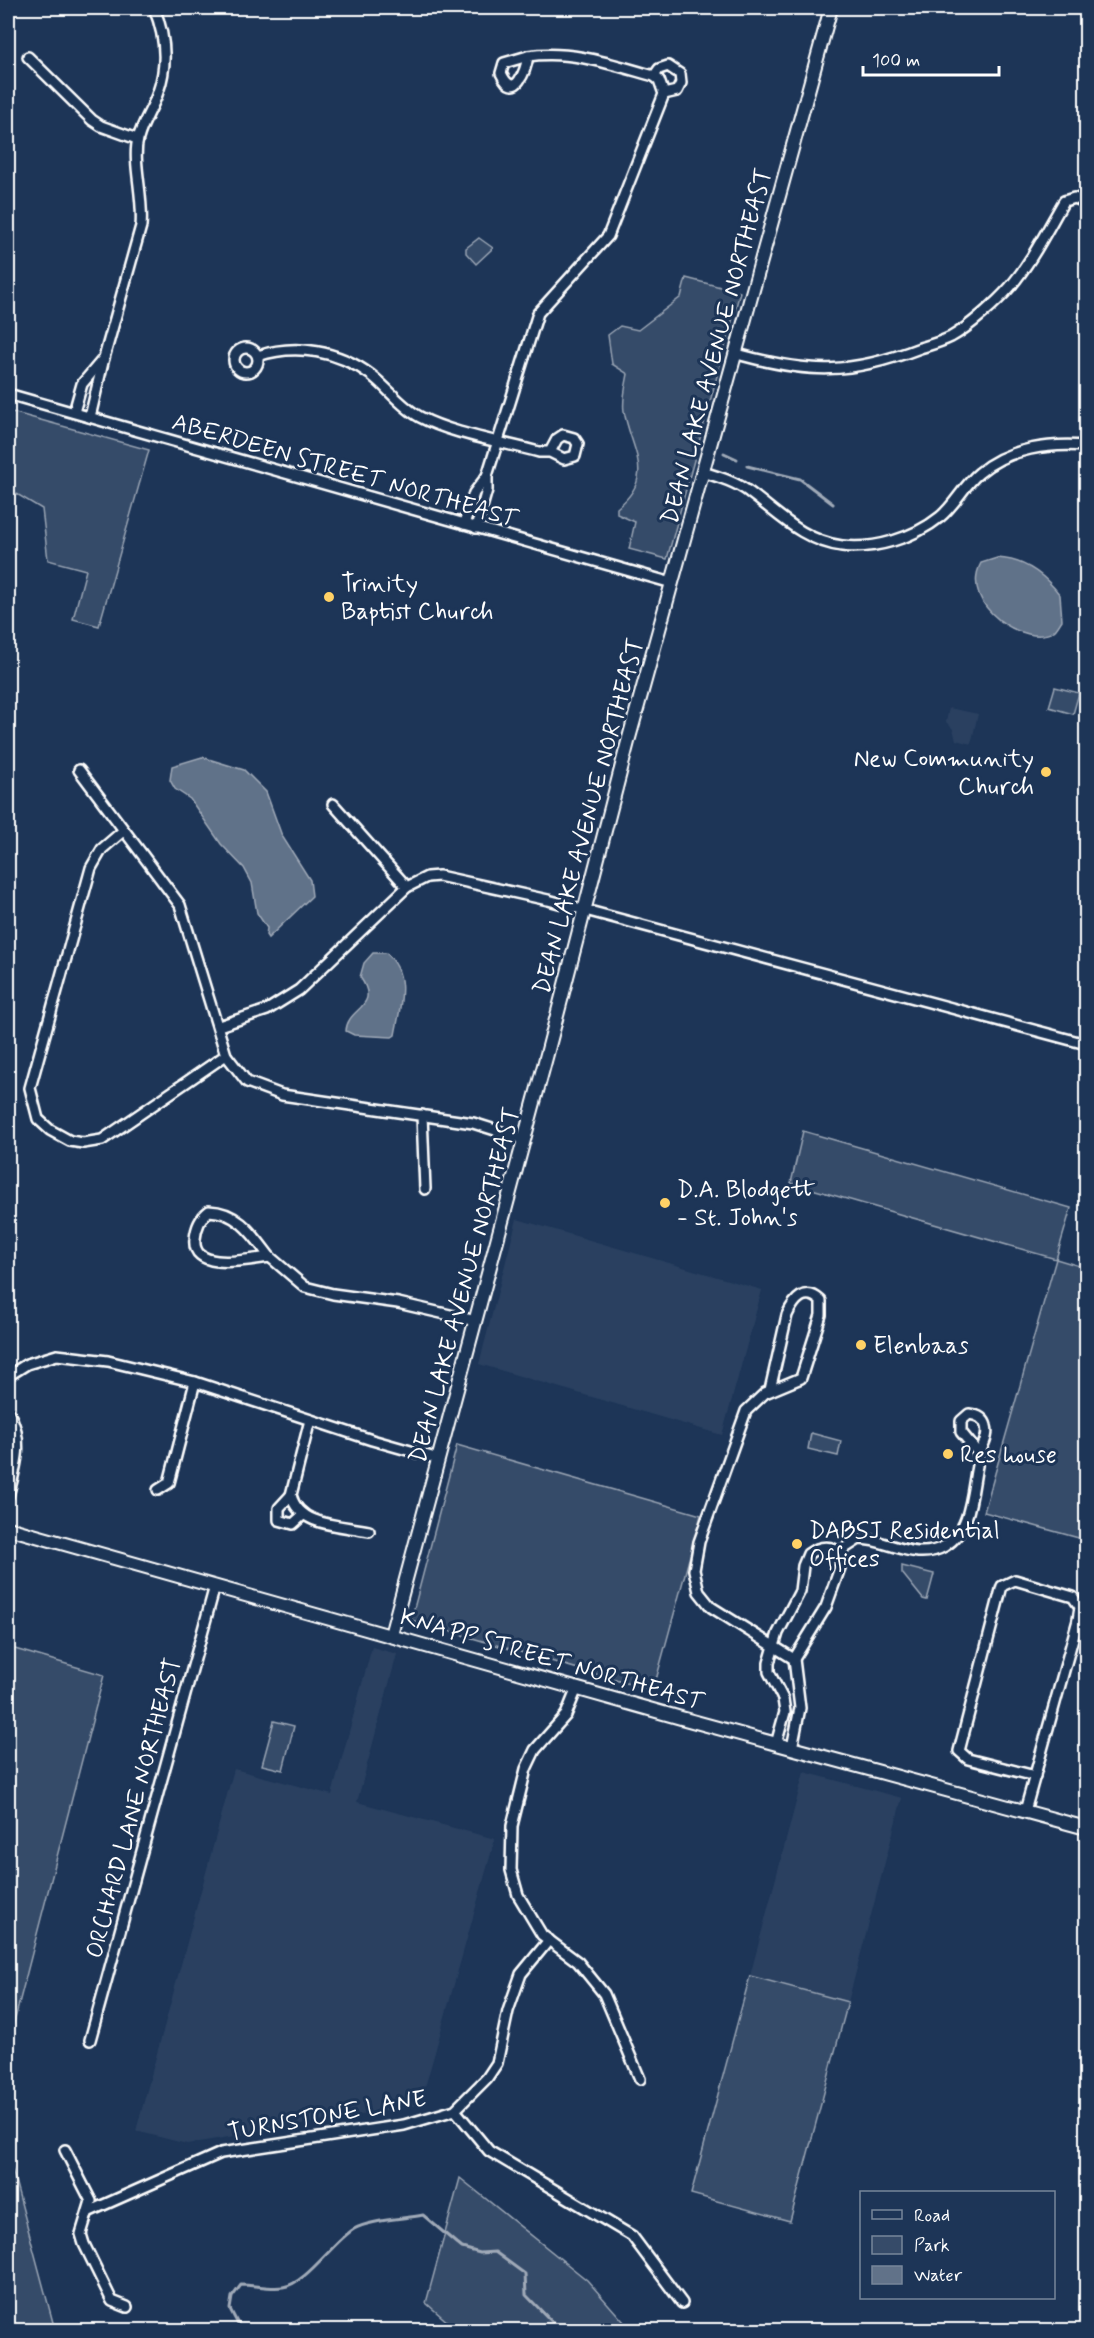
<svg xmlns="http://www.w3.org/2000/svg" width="1094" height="2338" font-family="Mynerve,sans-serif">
<rect width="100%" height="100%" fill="#1d3557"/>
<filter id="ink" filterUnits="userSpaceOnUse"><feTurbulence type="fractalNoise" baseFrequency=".0167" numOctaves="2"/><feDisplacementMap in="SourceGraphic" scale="12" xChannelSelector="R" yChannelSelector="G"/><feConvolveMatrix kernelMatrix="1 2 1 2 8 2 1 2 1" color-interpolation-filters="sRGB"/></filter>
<g filter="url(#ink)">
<g fill="#2a4161">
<polygon points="949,708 978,714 971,744 956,740 953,729 946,722"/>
<polygon points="517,1219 762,1290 722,1435 479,1364"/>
<polygon points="372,1647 397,1654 357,1802 495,1839 420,2105 187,2144 136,2131 234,1769 332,1795"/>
<polygon points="804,1772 902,1798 848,2002 750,1976"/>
</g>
<g fill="#364b69" stroke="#9aa5b4" stroke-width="1.5">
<polygon points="479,238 493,248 476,264 466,253 466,248"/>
<path d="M686 278 740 292 667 559 629 549 635 522 617 514V508C657 476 631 450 624 411 622 400 626 385 628 374L612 364 608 335 620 326 638 330 681 297Z"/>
<polygon points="8,411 149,450 99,626 73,619 86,570 48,560 42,509 10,490 8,486"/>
<polygon points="1055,687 1079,693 1073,714 1049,707"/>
<polygon points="803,1131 1071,1208 1056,1259 1086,1268 1086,1540 984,1512 1056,1259 791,1183"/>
<polygon points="811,1433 841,1441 838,1456 808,1449"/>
<polygon points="457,1445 701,1515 653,1691 411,1620"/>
<polygon points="902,1566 934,1574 927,1600 923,1599 902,1573"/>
<polygon points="8,1647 104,1675 8,2046"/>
<polygon points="274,1721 294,1726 283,1770 262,1765"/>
<polygon points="750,1976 848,2002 790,2221 691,2194"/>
<polygon points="8,2154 55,2330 8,2330"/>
<polygon points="460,2178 587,2280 631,2330 457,2330 426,2303"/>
</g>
<g fill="#617289" stroke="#a0aab8" stroke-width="1.5">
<path d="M997 558C1024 559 1044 574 1060 595L1062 620C1060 623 1057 629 1054 631 1028 649 958 606 981 563Z"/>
<polygon points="202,757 244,770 266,792 282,836 310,880 312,896 268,938 266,935 267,928 257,913 252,883 244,868 221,844 190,799 175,789 170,780 172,766"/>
<path d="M373 953H386C411 974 400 1007 395 1035L392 1037 354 1035 346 1031C347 1007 382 1008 360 977L364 963Z"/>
</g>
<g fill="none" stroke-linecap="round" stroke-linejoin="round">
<g stroke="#a0aab8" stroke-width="3">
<polyline points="724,453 737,459"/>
<polyline points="747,466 800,479 833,504"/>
<polyline points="8,2312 11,2318 8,2330"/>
<path d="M241 2330 230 2309 232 2297 241 2285C254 2285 270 2289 283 2287 306 2284 333 2242 354 2229 369 2220 404 2219 423 2215L462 2248 480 2253 495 2252 525 2274 526 2295 557 2327 569 2330"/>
</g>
<g stroke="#fff" stroke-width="14">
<g id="minor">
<path d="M528 56C526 69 515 103 501 73L504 63Z"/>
<polyline points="28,57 92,120 101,126 137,139"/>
<polyline points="654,76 659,69 668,66 680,74 681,83 677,91 664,94"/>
<circle cx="246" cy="360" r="12"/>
<path d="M737 354C809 374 850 375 920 348 930 345 941 342 951 337 969 327 997 302 1010 287 1032 261 1047 230 1064 201L1074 198 1086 202"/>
<path d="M258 356C296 343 339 351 371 375 388 388 401 407 420 417 452 434 503 442 539 452H550L564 459 575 456 578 444 574 438 563 435 557 439 550 452"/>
<polyline points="8,394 672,583"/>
<polyline points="74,412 82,384 104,358"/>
<path d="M90 417 104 358 141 226C144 198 132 161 138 139 142 123 153 108 158 92 168 64 165 35 154 8"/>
<path d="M703 472C719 477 736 482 749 492 779 514 803 541 842 546 874 550 914 538 940 517 955 505 964 485 979 473 1008 448 1051 443 1086 446"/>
<polyline points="464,524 474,493 487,476"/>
<path d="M476 528 487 490V476L538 313 608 236 664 94 659 80 654 76C611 64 572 50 528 56"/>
<polyline points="79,770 180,905 226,1055 247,1082 282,1095 473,1123 524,1139"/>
<polyline points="333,804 407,887"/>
<polyline points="123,831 102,849 91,868 30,1088 38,1119 50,1130 70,1141 83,1143 102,1140 226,1055"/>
<polyline points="219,1026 267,1010 299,990 407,887 427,877 439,876 548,900 1086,1044"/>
<polyline points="422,1115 425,1189"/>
<path d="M209 1211C239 1212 253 1235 270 1257 251 1259 191 1273 195 1239 196 1227 200 1218 209 1211Z"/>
<polyline points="270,1257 305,1287 333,1294 398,1303 476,1321"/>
<polyline points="8,1376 27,1364 57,1355 108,1361 195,1382 372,1440 439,1459"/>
<path d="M770 1390 787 1315C794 1300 805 1286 821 1301V1315L801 1378 765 1393 746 1411 699 1542 694 1570 699 1592 711 1607 794 1659"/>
<path d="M8 1411C25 1440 16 1465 8 1496"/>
<path d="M310 1420 291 1495C299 1527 341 1525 369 1531"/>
<polyline points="158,1490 169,1483 195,1382"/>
<polyline points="291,1495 279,1508 279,1520 293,1524 303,1515"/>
<path d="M839 1552 859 1539C889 1539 915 1563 945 1546 975 1528 971 1482 980 1453 983 1444 989 1436 986 1426 984 1418 978 1415 969 1414L961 1421V1432L979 1454"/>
<polyline points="577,1688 566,1715 535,1750 526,1769 512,1826 511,1870 518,1895 542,1935 578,1962 604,1994 640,2079"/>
<path d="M776 1744 785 1712 783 1699 769 1672V1663L778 1633 800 1591 803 1566 808 1554C819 1546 834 1543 841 1557L840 1568 826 1607 794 1659 800 1708 792 1748"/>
<polyline points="1035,1776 968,1759 959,1751 1002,1586 1015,1580 1073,1597 1080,1607 1078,1620 1086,1623"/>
<polyline points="1025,1811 1078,1620"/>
<polyline points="90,2040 215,1586"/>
<polyline points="455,2110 489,2151 632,2236 682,2303"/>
<polyline points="65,2150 91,2201 81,2234 84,2244 112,2301 127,2307"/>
<polyline points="90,2211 221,2153 404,2125 455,2110 487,2078 497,2063 508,2011 521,1974 549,1940"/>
</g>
</g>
<g stroke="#fff" stroke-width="16">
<g id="major">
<polyline points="8,1528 681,1718 1086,1828"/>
<polyline points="391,1635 547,1054 629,738 831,8"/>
</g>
</g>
<use href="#minor" stroke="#1d3557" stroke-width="9"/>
<use href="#major" stroke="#1d3557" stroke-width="12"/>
</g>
</g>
<g fill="#ffd166" stroke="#1d3557" stroke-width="2">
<circle cx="329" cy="597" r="6"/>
<circle cx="1046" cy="772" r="6"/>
<circle cx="665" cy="1203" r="6"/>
<circle cx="861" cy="1345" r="6"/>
<circle cx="948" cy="1454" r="6"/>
<circle cx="797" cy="1544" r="6"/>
</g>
<g text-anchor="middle" stroke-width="6" stroke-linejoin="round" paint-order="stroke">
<g font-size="24" fill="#fff" stroke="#1d3557">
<text transform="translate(716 346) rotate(-75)" y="8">DEAN LAKE AVENUE NORTHEAST</text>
<text transform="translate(345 470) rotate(16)" y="8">ABERDEEN STREET NORTHEAST</text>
<text transform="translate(588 816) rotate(-75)" y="8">DEAN LAKE AVENUE NORTHEAST</text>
<text transform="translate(464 1285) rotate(-75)" y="8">DEAN LAKE AVENUE NORTHEAST</text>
<text transform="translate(552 1659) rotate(16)" y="8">KNAPP STREET NORTHEAST</text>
<text transform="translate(133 1808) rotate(-75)" y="8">ORCHARD LANE NORTHEAST</text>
<text transform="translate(327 2115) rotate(-10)" y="8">TURNSTONE LANE</text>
</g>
<g font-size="24" fill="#fff" stroke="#1d3557" text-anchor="start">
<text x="341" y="591">Trinity<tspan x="341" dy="28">Baptist Church</tspan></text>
<text x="1034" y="766" text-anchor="end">New Community<tspan x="1034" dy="28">Church</tspan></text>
<text x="677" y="1197">D.A. Blodgett<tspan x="677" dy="28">- St. John's</tspan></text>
<text x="873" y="1353">Elenbaas</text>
<text x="960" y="1462">Res house</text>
<text x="809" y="1538">DABSJ Residential<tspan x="809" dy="28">Offices</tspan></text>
</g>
</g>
<rect width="1094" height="2338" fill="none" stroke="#1d3557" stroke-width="30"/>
<rect x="15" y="15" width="1064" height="2308" fill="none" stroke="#fff" stroke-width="2" filter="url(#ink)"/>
<rect x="860" y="2191" width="195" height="108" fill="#1d3557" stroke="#77869a" stroke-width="1.5"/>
<rect x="872" y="2210" width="30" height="9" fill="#1d3557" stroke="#77869a" stroke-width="1.5"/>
<text x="914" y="2221" font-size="18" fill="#ffffff">Road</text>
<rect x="872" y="2236" width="30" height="18" fill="#364b69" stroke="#77869a" stroke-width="1.5"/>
<text x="914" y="2251" font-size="18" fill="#ffffff">Park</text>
<rect x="872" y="2266" width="30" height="18" fill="#617289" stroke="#77869a" stroke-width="1.5"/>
<text x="914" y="2281" font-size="18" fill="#ffffff">Water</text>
<path d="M863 66v9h136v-9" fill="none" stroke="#ffffff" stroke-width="3"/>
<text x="872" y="66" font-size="18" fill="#ffffff" stroke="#1d3557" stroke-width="4.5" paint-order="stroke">100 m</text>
</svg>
